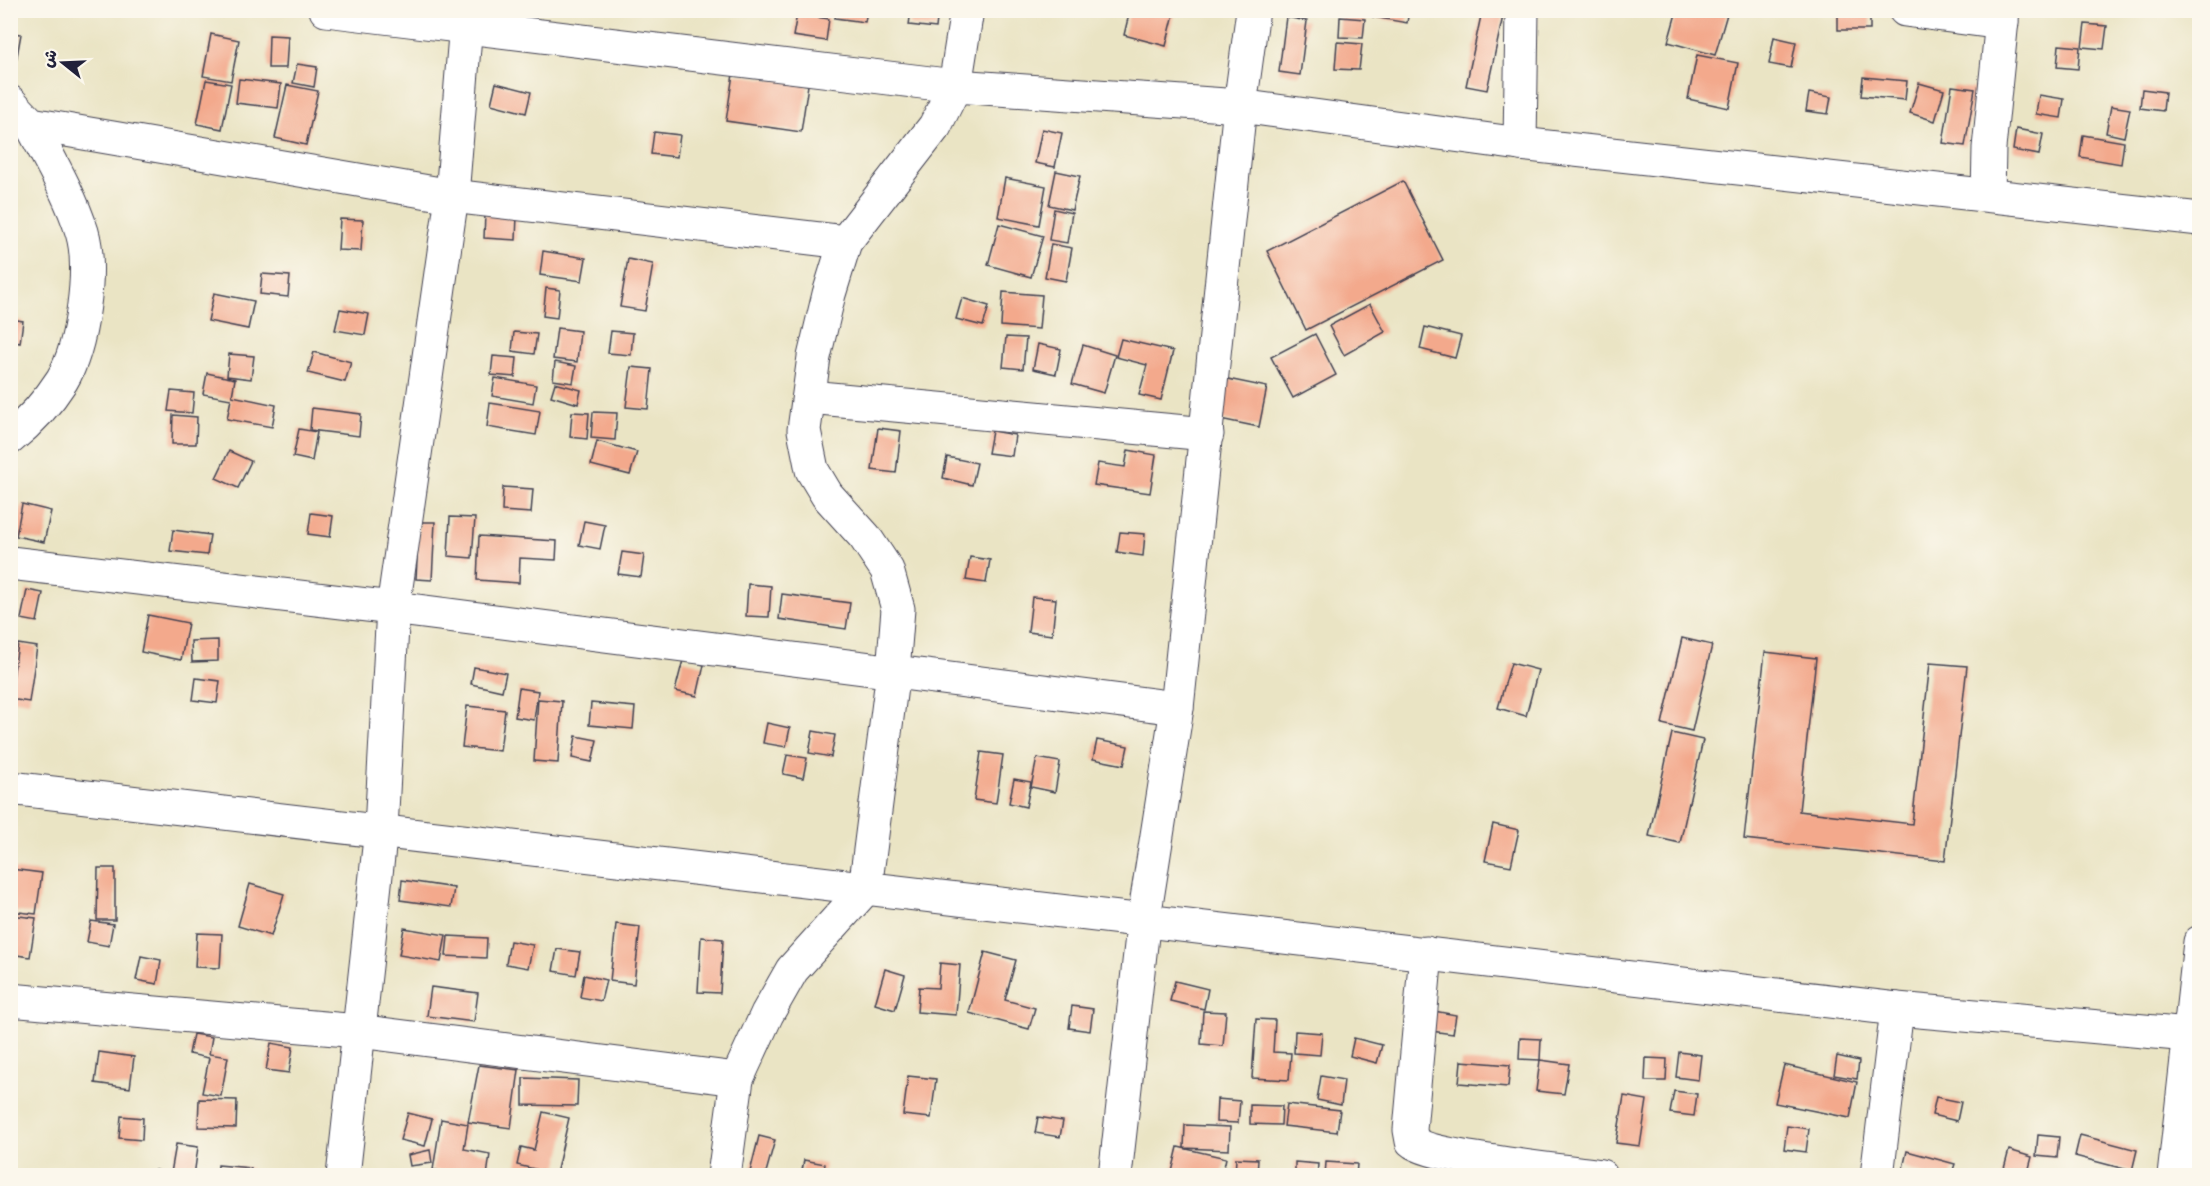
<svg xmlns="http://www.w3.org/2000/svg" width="2210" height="1186" font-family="'Architects Daughter','Playpen Sans Arabic',sans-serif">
<rect width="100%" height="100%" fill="#fbf7ec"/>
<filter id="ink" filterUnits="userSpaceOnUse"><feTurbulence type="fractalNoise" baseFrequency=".0167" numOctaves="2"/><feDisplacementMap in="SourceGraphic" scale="12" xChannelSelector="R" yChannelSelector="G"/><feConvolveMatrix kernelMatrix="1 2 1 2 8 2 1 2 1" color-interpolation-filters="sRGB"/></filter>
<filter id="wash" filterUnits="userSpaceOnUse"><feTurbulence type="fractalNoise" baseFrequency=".008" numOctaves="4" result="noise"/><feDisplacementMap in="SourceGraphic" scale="24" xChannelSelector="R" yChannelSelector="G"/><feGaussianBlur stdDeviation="1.35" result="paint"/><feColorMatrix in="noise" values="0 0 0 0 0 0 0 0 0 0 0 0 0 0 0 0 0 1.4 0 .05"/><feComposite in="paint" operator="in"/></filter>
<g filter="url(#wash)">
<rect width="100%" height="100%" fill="#eae4c4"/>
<g id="blocks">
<g fill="#f3a98c">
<polygon points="836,10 867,10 865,22 835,18"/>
<polygon points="911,10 938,10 936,28 909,25"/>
<polygon points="1130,10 1175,10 1166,46 1124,35"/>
<polygon points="1374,10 1409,10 1407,23 1373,17"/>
<polygon points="1677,10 1713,10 1727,14 1715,55 1668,42"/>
<rect x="1838" y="10" width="32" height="20"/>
<polygon points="1482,11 1503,16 1487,90 1466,86"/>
<polygon points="797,14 829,19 826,41 793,36"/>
<polygon points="1286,17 1307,21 1300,75 1279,72"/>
<polygon points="1340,17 1365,19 1363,38 1339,37"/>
<polygon points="2085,24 2107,26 2104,49 2082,47"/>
<polygon points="10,33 21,34 16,62 10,61"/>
<polygon points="211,34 239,40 231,81 203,76"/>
<polygon points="269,35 288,36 286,68 268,68"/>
<polygon points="1774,37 1796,42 1791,68 1769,64"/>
<polygon points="1337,42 1362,44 1359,70 1335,69"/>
<polygon points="2059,45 2080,47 2078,69 2057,67"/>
<polygon points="1697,55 1738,63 1729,108 1688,99"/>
<polygon points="297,64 317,67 314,87 293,83"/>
<polygon points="733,74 808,85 801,132 726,121"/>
<polygon points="1863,77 1907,81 1905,100 1861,96"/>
<polygon points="239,79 281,84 278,108 236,103"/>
<polygon points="206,80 231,84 222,129 197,124"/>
<polygon points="496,83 531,92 526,113 491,104"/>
<polygon points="1919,83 1944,90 1935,121 1910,113"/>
<polygon points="287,85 318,91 306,145 275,138"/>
<polygon points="1952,86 1975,89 1965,146 1943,143"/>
<polygon points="2142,89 2165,92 2163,111 2140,108"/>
<polygon points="1809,93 1831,97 1828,114 1806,111"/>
<polygon points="2039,95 2064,99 2061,118 2036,114"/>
<polygon points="2111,106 2130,109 2124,137 2106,133"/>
<polygon points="1042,129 1062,133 1055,167 1035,163"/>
<polygon points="2016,129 2043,134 2039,155 2013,150"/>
<polygon points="654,132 680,135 677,157 651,154"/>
<polygon points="2083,135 2124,142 2121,164 2080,157"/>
<polygon points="1056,171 1080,176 1072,210 1049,205"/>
<polygon points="1005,178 1046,186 1039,225 998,217"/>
<polygon points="1403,181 1443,260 1306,330 1267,251"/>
<polygon points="1054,209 1072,213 1067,243 1049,240"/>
<polygon points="485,214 517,215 516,240 484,238"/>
<polygon points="340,219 363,220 361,251 338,250"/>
<polygon points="999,224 1043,236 1031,277 988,265"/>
<polygon points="1051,244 1072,248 1066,281 1045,277"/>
<polygon points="543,251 586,258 582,281 540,275"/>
<polygon points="628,259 653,264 645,311 620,307"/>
<polygon points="262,274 290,276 288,297 260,294"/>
<polygon points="546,288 560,290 557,318 543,316"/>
<polygon points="1003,292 1042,295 1039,329 1001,326"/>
<polygon points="214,293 254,301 248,329 208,321"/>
<polygon points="962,298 989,306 983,326 956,319"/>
<polygon points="1370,304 1385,332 1344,355 1329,326"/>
<polygon points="340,309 369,314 365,335 335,330"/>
<polygon points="10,319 23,321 20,343 10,341"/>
<polygon points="1425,327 1461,336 1455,358 1420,349"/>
<polygon points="557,328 580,331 577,362 553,359"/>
<polygon points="611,331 633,333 631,355 608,353"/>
<polygon points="514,332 537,334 534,354 512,351"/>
<polygon points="1315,334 1336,375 1293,398 1271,357"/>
<polygon points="1006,337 1026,338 1023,369 1003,367"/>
<polygon points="1121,339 1173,351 1161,400 1139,395 1147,365 1116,357"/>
<polygon points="1038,344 1061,349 1056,374 1033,369"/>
<polygon points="1083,345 1115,355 1104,393 1072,384"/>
<polygon points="314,352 351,362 345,382 308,373"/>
<polygon points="229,354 254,356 251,379 227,376"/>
<polygon points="493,356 517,358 515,377 491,375"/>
<polygon points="555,362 576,366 573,383 553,380"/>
<polygon points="631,367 652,369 648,409 626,407"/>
<polygon points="207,373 235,379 232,396 276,405 272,427 227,419 231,399 203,394"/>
<polygon points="495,378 536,385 533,403 492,396"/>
<polygon points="1228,379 1267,387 1259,427 1220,419"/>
<polygon points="555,383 581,390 578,404 551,396"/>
<polygon points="171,391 194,393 192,413 168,411"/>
<polygon points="490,403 540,411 536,435 487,427"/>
<polygon points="312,408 361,414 359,436 310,430"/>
<polygon points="572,412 589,413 587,439 570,437"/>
<polygon points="593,412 617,413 615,440 591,438"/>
<polygon points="173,415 197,417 196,444 172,444"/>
<polygon points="878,428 901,431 896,473 872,470"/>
<polygon points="299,429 317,432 312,461 293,457"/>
<polygon points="992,431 1015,435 1012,456 988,453"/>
<polygon points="597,441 637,452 630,475 591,465"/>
<polygon points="1128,450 1156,455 1150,493 1094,485 1098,463 1125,467"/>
<polygon points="229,451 251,461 238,488 216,478"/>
<polygon points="947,457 977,463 972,485 943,478"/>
<polygon points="503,487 533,489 531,513 502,511"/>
<polygon points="22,504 51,511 44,542 16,536"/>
<polygon points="311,513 333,516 330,537 308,534"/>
<polygon points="450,517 475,518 472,558 448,556"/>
<polygon points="584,521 605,525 600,549 579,545"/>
<polygon points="419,522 435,522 432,580 416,579"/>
<polygon points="173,530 210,535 207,555 170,551"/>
<polygon points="1120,532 1145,534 1143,556 1117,552"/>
<polygon points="479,536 557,541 556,560 520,558 519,583 477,580"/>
<polygon points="622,552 644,555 641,577 618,574"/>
<polygon points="970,557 990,560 986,583 966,580"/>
<polygon points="748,584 771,586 769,617 746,616"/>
<polygon points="27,590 43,593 37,622 21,619"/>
<polygon points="782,594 850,603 846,629 779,619"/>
<polygon points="1032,597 1056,599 1052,635 1028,632"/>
<polygon points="148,615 188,623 181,660 141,652"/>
<polygon points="1682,638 1712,645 1692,731 1662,724"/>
<polygon points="218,640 218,661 192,662 191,641"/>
<polygon points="18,644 37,647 29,702 10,699 10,678 13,678"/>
<polygon points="1765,652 1816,658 1799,811 1912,824 1930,663 1967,666 1945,861 1744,839"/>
<polygon points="683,660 704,665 697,696 675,691"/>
<polygon points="1511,663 1538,670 1526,716 1498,708"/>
<polygon points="474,667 506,673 502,691 471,684"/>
<polygon points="196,678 220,681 217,703 193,700"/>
<polygon points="519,688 538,691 534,720 515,717"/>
<polygon points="538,699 562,701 558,763 534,761"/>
<polygon points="591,703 635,707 633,729 589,725"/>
<polygon points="467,706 505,710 500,751 462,747"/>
<polygon points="767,723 790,728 786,747 763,743"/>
<polygon points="813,731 835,735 831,757 809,753"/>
<polygon points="1672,733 1703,740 1680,843 1649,836"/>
<polygon points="576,736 597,740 592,762 572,758"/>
<polygon points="1097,740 1128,746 1124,765 1093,759"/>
<polygon points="981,752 1003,755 996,803 974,800"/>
<polygon points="787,755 807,758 803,778 783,774"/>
<polygon points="1037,758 1060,762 1055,792 1031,787"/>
<polygon points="1014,779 1031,782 1026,807 1009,803"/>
<polygon points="1493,824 1519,830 1511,866 1485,861"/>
<polygon points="98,868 115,868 115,920 97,920"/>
<polygon points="11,869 42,873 36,914 10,911"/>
<polygon points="402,880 454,888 451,907 400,900"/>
<polygon points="250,884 284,894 271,936 238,926"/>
<polygon points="10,915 36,918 30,957 10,954"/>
<polygon points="91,921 113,924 109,946 87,942"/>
<polygon points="616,924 640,927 634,984 610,981"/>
<polygon points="404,928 446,935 441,962 399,955"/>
<polygon points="197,933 222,934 220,968 195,967"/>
<polygon points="448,936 487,938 486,958 446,956"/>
<polygon points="701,937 723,939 720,993 698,992"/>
<polygon points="510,941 533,945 528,968 506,964"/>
<polygon points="557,949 580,952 576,975 553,971"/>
<polygon points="985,952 1016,960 1005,1000 1035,1008 1029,1029 969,1013"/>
<polygon points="141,956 161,960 157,984 136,980"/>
<polygon points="940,963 960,965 956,1015 917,1012 919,987 938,988"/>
<polygon points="885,969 905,975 895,1010 875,1004"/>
<polygon points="584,975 606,980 601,1001 580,997"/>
<polygon points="1175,981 1208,989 1204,1009 1170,1001"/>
<polygon points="431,987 478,993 474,1022 427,1016"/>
<polygon points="1072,1006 1093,1009 1090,1031 1069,1028"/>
<polygon points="1203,1011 1226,1012 1223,1046 1201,1044"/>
<polygon points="1434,1011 1456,1015 1453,1034 1431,1031"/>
<polygon points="1256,1019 1275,1020 1273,1052 1291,1053 1289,1080 1252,1078"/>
<polygon points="1295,1031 1322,1033 1320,1055 1294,1053"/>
<polygon points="193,1034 212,1037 209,1054 228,1057 221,1096 202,1093 209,1058 189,1054"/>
<polygon points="1354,1038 1382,1045 1377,1063 1350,1056"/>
<polygon points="1520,1038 1541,1039 1540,1060 1519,1059"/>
<polygon points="271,1043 293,1047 289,1073 266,1070"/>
<polygon points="99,1052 134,1057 130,1088 95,1083"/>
<polygon points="1679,1052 1701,1055 1698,1080 1676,1077"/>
<polygon points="1837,1056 1859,1061 1857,1079 1834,1075"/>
<polygon points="1646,1058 1667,1059 1666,1081 1645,1081"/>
<polygon points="1540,1060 1569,1064 1564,1094 1536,1091"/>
<polygon points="1461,1061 1510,1065 1508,1087 1459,1083"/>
<polygon points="479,1065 519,1070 511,1128 468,1122"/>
<polygon points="1784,1065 1857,1082 1850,1118 1775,1103"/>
<polygon points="908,1076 936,1079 931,1118 903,1115"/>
<polygon points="1321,1076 1344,1080 1341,1105 1317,1100"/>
<polygon points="523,1078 578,1080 577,1106 523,1105"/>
<polygon points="1674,1091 1697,1094 1694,1116 1670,1113"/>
<polygon points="1624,1096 1647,1100 1640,1146 1616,1143"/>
<polygon points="1936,1097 1961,1102 1957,1121 1932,1115"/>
<polygon points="199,1099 237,1100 236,1128 198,1127"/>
<polygon points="1217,1099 1240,1101 1238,1123 1216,1122"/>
<polygon points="1287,1104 1340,1110 1337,1132 1284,1126"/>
<polygon points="1250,1105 1282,1106 1281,1125 1250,1124"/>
<polygon points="543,1112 569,1118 556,1174 517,1165 521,1147 534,1150"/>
<polygon points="408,1113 432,1119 425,1146 400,1140"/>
<polygon points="121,1116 143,1118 142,1140 119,1138"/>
<polygon points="1038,1117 1063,1121 1060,1137 1035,1133"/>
<polygon points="441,1119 468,1124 464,1149 490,1154 487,1176 433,1170"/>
<polygon points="1185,1125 1230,1127 1229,1150 1184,1148"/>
<polygon points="1787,1126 1809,1129 1806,1152 1784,1149"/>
<polygon points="2038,1135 2059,1137 2057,1158 2036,1156"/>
<polygon points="2080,1135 2137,1150 2132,1171 2075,1156"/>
<polygon points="759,1136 775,1140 765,1176 749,1176"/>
<polygon points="176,1144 198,1147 194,1176 154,1176 155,1170 171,1173"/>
<polygon points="1178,1147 1226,1158 1222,1176 1171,1176"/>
<polygon points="430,1150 432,1163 410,1166 408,1155"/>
<polygon points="2009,1150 2032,1157 2027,1176 2002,1176"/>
<polygon points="1907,1151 1955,1164 1951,1176 1928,1176 1903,1168"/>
<polygon points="1236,1158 1258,1159 1257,1176 1235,1176"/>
<polygon points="804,1160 825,1164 823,1176 801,1176"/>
<polygon points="1295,1162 1318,1164 1317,1176 1295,1176"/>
<polygon points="1326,1162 1357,1164 1356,1176 1325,1176"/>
<polygon points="218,1165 251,1168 250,1176 217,1176"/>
</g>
</g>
</g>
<g filter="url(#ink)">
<use href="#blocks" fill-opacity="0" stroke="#403f50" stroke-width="1.5"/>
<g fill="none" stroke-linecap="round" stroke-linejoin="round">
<g stroke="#403f50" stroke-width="35">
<g id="minor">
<polyline points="326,10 955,86 1240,106 1520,144 2200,219"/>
<polyline points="1905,10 2002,23"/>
<polyline points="10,102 31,124 452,196 845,242"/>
<polyline points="1520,144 1522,10"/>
<polyline points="1988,195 1989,148 2003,10"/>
<polyline points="809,397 1207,434"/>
<path d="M10 438C31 421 48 402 62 380 82 347 93 269 82 232 70 194 49 159 31 124"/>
<polyline points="10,563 393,608 1177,708"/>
<polyline points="10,788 1897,1009 2200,1036"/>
<path d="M1426 953 1410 1130 1412 1141C1430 1158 1568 1171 1601 1176"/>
<polyline points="10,1000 358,1031 737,1079"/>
<polyline points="343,1176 381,829 393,608 452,196 467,10"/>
<polyline points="724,1176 737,1079 767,1014 792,970 865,889 893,671 898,609 887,570 865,537 827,495 812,470 804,430 814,357 829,294 845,242 935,126 955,86 967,10"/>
<polyline points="1115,1176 1144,918 1177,708 1240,106 1253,10"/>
<polyline points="1877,1176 1897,1009"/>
<polyline points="2174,1176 2200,942"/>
</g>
</g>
<use href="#minor" stroke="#fff" stroke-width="33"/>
</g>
</g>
<rect width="2210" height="1186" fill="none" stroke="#fbf7ec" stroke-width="36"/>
<g transform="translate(63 63) rotate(288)" stroke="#fbf7ec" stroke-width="4.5" paint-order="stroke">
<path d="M0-4.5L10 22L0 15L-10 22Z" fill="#22223b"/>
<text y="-9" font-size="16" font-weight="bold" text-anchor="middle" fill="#22223b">ش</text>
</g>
</svg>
